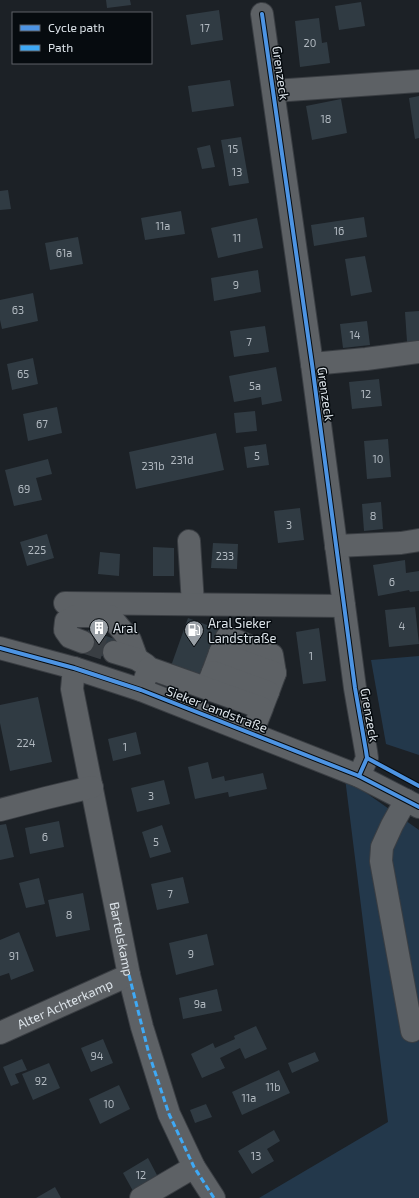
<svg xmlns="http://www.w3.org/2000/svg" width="419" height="1198" font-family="'Exo 2',sans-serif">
<rect width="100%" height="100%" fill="#1c2126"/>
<g fill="#23384b">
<polygon points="419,656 419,755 386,744 371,660"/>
<polygon points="345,778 419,830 419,1198 259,1198 388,1122"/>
</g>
<g fill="#303b43">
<polygon points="106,0 130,0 131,5 107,8"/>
<polygon points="361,2 365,26 339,30 335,6"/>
<polygon points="219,10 223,40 191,45 186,15"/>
<polygon points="319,18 322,43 327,42 330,63 300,67 295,21"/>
<polygon points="230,80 234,106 192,112 188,86"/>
<polygon points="419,96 419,138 415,139 409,98"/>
<polygon points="341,99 347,133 312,140 306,106"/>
<polygon points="241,137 249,183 229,186 221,140"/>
<polygon points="210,145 215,167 202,169 197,148"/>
<polygon points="8,190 11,209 0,210 0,191"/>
<polygon points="181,211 185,234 145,240 141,218"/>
<polygon points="364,217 367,237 314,246 311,225"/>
<polygon points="257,218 263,248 218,258 211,228"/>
<polygon points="78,237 83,264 50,270 45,243"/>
<polygon points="365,256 372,292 351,296 345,259"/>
<polygon points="258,270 261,292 214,301 211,278"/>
<polygon points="33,293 38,321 2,329 0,320 0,300"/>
<polygon points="419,311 419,342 407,342 405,312"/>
<polygon points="367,321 370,345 343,348 340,324"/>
<polygon points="265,326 269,352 234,357 230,331"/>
<polygon points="33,358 38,384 12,390 7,364"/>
<polygon points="276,367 282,401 262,405 261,397 234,402 229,376"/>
<polygon points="379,379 382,406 352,409 349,382"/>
<polygon points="57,407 62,433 28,441 23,414"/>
<polygon points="255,411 257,431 236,433 234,413"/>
<polygon points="216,433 224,470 136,489 129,452"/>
<polygon points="388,439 391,477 367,479 364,441"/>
<polygon points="266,444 269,465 247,468 244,447"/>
<polygon points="48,459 52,474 36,478 42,500 14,506 5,470"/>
<polygon points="381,502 383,529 364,531 362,504"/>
<polygon points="300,508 304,540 278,543 274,511"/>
<polygon points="47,534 54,558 27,566 20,542"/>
<polygon points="213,543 238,544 237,569 211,568"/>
<polygon points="153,547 174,548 174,576 153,576"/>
<polygon points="100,552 120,554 119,576 98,574"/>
<polygon points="405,560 406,573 419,571 419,591 410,592 409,590 378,596 373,565"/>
<polygon points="415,607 419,644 389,647 385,610"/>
<polygon points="188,618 264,646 243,704 171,666"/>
<polygon points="319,628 326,681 303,684 296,632"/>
<polygon points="88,630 118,640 111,659 81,649"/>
<polygon points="38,697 52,762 10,771 0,723 0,705"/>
<polygon points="136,732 141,754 113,761 108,739"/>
<polygon points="208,762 212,779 224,776 225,781 263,773 267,789 229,797 228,792 195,799 188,767"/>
<polygon points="164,780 170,804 137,812 131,788"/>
<polygon points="59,821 64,847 30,854 25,828"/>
<polygon points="6,824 14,857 0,860 0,825"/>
<polygon points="162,825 171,852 150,858 142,832"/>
<polygon points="183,877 189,903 157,910 151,884"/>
<polygon points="39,878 45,904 26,908 19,883"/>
<polygon points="83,893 90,930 56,937 48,900"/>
<polygon points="19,932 34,971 11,980 9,973 0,976 0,940"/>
<polygon points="207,934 214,965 176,975 169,943"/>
<polygon points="217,989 222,1011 183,1019 179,998"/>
<polygon points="256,1026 267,1049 245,1059 240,1048 220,1058 225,1068 202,1078 191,1054 213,1043 215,1048 235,1039 234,1036"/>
<polygon points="103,1039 113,1063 91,1072 81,1048"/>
<polygon points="315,1052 319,1061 292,1073 288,1063"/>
<polygon points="22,1059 27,1070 15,1074 19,1083 11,1086 3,1067"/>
<polygon points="49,1063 60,1088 33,1100 22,1074"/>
<polygon points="279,1070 290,1093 242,1115 232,1092"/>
<polygon points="119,1085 130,1109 100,1124 89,1099"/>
<polygon points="206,1104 212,1117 195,1123 190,1110"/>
<polygon points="274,1130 280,1141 267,1149 274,1161 252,1174 238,1151"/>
<polygon points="148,1158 158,1177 133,1191 123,1173"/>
<polygon points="55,1187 61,1198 36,1198"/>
</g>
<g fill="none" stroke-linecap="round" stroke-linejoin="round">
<polyline stroke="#393e43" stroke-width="22" stroke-dasharray="22 11" stroke-linecap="butt" points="83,642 114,652"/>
<g stroke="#3a3e43" stroke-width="24">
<g id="minor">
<polyline points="262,14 312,364 355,688 366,751 367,758 359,776"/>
<polyline points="274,91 419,81"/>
<polyline points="312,364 366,359 419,352"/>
<polyline points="189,541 193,604"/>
<polyline points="336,546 401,543 419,540"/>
<polyline points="65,603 344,606"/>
<polyline points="83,642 70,637 65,630 66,621 75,616 110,616 130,640 137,659"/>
<polyline points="0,648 74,668 141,690 359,776 419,807"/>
<polyline points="114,652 137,659 146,665"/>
<polyline points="220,653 227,637 272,655 275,673"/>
<path id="s1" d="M74 668 72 689 129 975 142 1027 169 1114 194 1167 214 1198"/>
<polyline points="213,672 220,653 275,673 268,692"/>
<polyline points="208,684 213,672 268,692 263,705"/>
<polyline points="141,690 149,668 262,708 252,733"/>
<polyline points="406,800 392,825 382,847 381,861 412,1031"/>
<polyline points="0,810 46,798 92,787"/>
<path id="s2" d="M0 1033 129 975"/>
<polyline points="141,1198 194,1167"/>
</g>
</g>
<use href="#minor" stroke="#5d6165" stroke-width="22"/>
<polyline stroke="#3fa9f5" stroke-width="3" stroke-dasharray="6 3" stroke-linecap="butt" points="129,975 149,1054 169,1114 194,1167 214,1198"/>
<g stroke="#060b0f" stroke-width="6">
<g id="cycleway">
<polyline points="262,14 312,364 355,688 366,751 367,758 359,776"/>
<polyline points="0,648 74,668 141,690 359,776 419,807"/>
<polyline points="367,758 419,786"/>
</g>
</g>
<use href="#cycleway" stroke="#4d94e3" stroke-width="4"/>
</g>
<defs>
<g id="building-pin" transform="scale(1)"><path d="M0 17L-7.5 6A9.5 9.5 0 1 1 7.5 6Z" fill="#999fa5" stroke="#060b0f"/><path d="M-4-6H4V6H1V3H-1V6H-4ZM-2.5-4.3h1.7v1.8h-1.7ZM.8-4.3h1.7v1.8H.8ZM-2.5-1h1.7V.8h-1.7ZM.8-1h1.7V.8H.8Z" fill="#fff"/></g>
<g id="fuel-pin" transform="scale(1)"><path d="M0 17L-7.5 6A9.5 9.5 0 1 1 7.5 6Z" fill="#999fa5" stroke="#060b0f"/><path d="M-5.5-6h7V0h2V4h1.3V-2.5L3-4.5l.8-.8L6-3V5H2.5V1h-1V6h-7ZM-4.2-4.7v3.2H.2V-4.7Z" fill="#fff"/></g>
</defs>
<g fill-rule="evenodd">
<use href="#building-pin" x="99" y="628"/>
<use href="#fuel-pin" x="194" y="630"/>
</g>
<g text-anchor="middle" stroke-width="3" stroke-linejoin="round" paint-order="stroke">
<g font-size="11" fill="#b1b9c0">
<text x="205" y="32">17</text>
<text x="310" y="47">20</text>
<text x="326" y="123">18</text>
<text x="233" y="153">15</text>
<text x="237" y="176">13</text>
<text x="163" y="230">11a</text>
<text x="339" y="235">16</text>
<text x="237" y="242">11</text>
<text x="64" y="257">61a</text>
<text x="236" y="289">9</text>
<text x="18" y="314">63</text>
<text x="355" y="339">14</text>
<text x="249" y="346">7</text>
<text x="23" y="378">65</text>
<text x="255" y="390">5a</text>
<text x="366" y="398">12</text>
<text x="42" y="428">67</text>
<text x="257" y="460">5</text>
<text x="378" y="463">10</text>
<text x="182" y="464">231d</text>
<text x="153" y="470">231b</text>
<text x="24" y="493">69</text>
<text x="373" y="520">8</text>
<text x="289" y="529">3</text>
<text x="37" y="554">225</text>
<text x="225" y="560">233</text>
<text x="392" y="586">6</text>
<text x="402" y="630">4</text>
<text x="311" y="660">1</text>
<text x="26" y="747">224</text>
<text x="125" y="751">1</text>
<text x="151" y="800">3</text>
<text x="45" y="841">6</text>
<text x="156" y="846">5</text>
<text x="170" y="898">7</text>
<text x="69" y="919">8</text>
<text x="191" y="958">9</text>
<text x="14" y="960">91</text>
<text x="200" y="1008">9a</text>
<text x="97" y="1060">94</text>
<text x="41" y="1085">92</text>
<text x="273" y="1091">11b</text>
<text x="249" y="1102">11a</text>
<text x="109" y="1108">10</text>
<text x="256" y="1160">13</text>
<text x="141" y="1179">12</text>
</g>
<g font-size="13" fill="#dce3e9" stroke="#060b0f">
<text transform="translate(281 73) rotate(82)" y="5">Grenzeck</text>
<text transform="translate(326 394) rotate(82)" y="5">Grenzeck</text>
<text transform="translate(217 709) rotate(21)" y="5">Sieker Landstraße</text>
<text transform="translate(370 715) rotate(80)" y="5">Grenzeck</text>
<text dy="5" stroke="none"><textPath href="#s1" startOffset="276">Bartelskamp</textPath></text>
<text dy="5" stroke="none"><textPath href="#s2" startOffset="71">Alter Achterkamp</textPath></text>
</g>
<g font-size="13" fill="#dce3e9" stroke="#060b0f" text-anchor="start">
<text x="208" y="628">Aral Sieker<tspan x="208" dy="15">Landstraße</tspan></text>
<text x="113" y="633">Aral</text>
</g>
</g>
<rect x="12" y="12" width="140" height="52" fill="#060b0f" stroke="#5c6166"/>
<rect x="20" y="25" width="20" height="6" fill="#4d94e3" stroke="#5c6166"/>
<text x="48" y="32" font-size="12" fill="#dce3e9">Cycle path</text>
<rect x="20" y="45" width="20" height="6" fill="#3fa9f5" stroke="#5c6166"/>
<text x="48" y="52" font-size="12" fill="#dce3e9">Path</text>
</svg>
